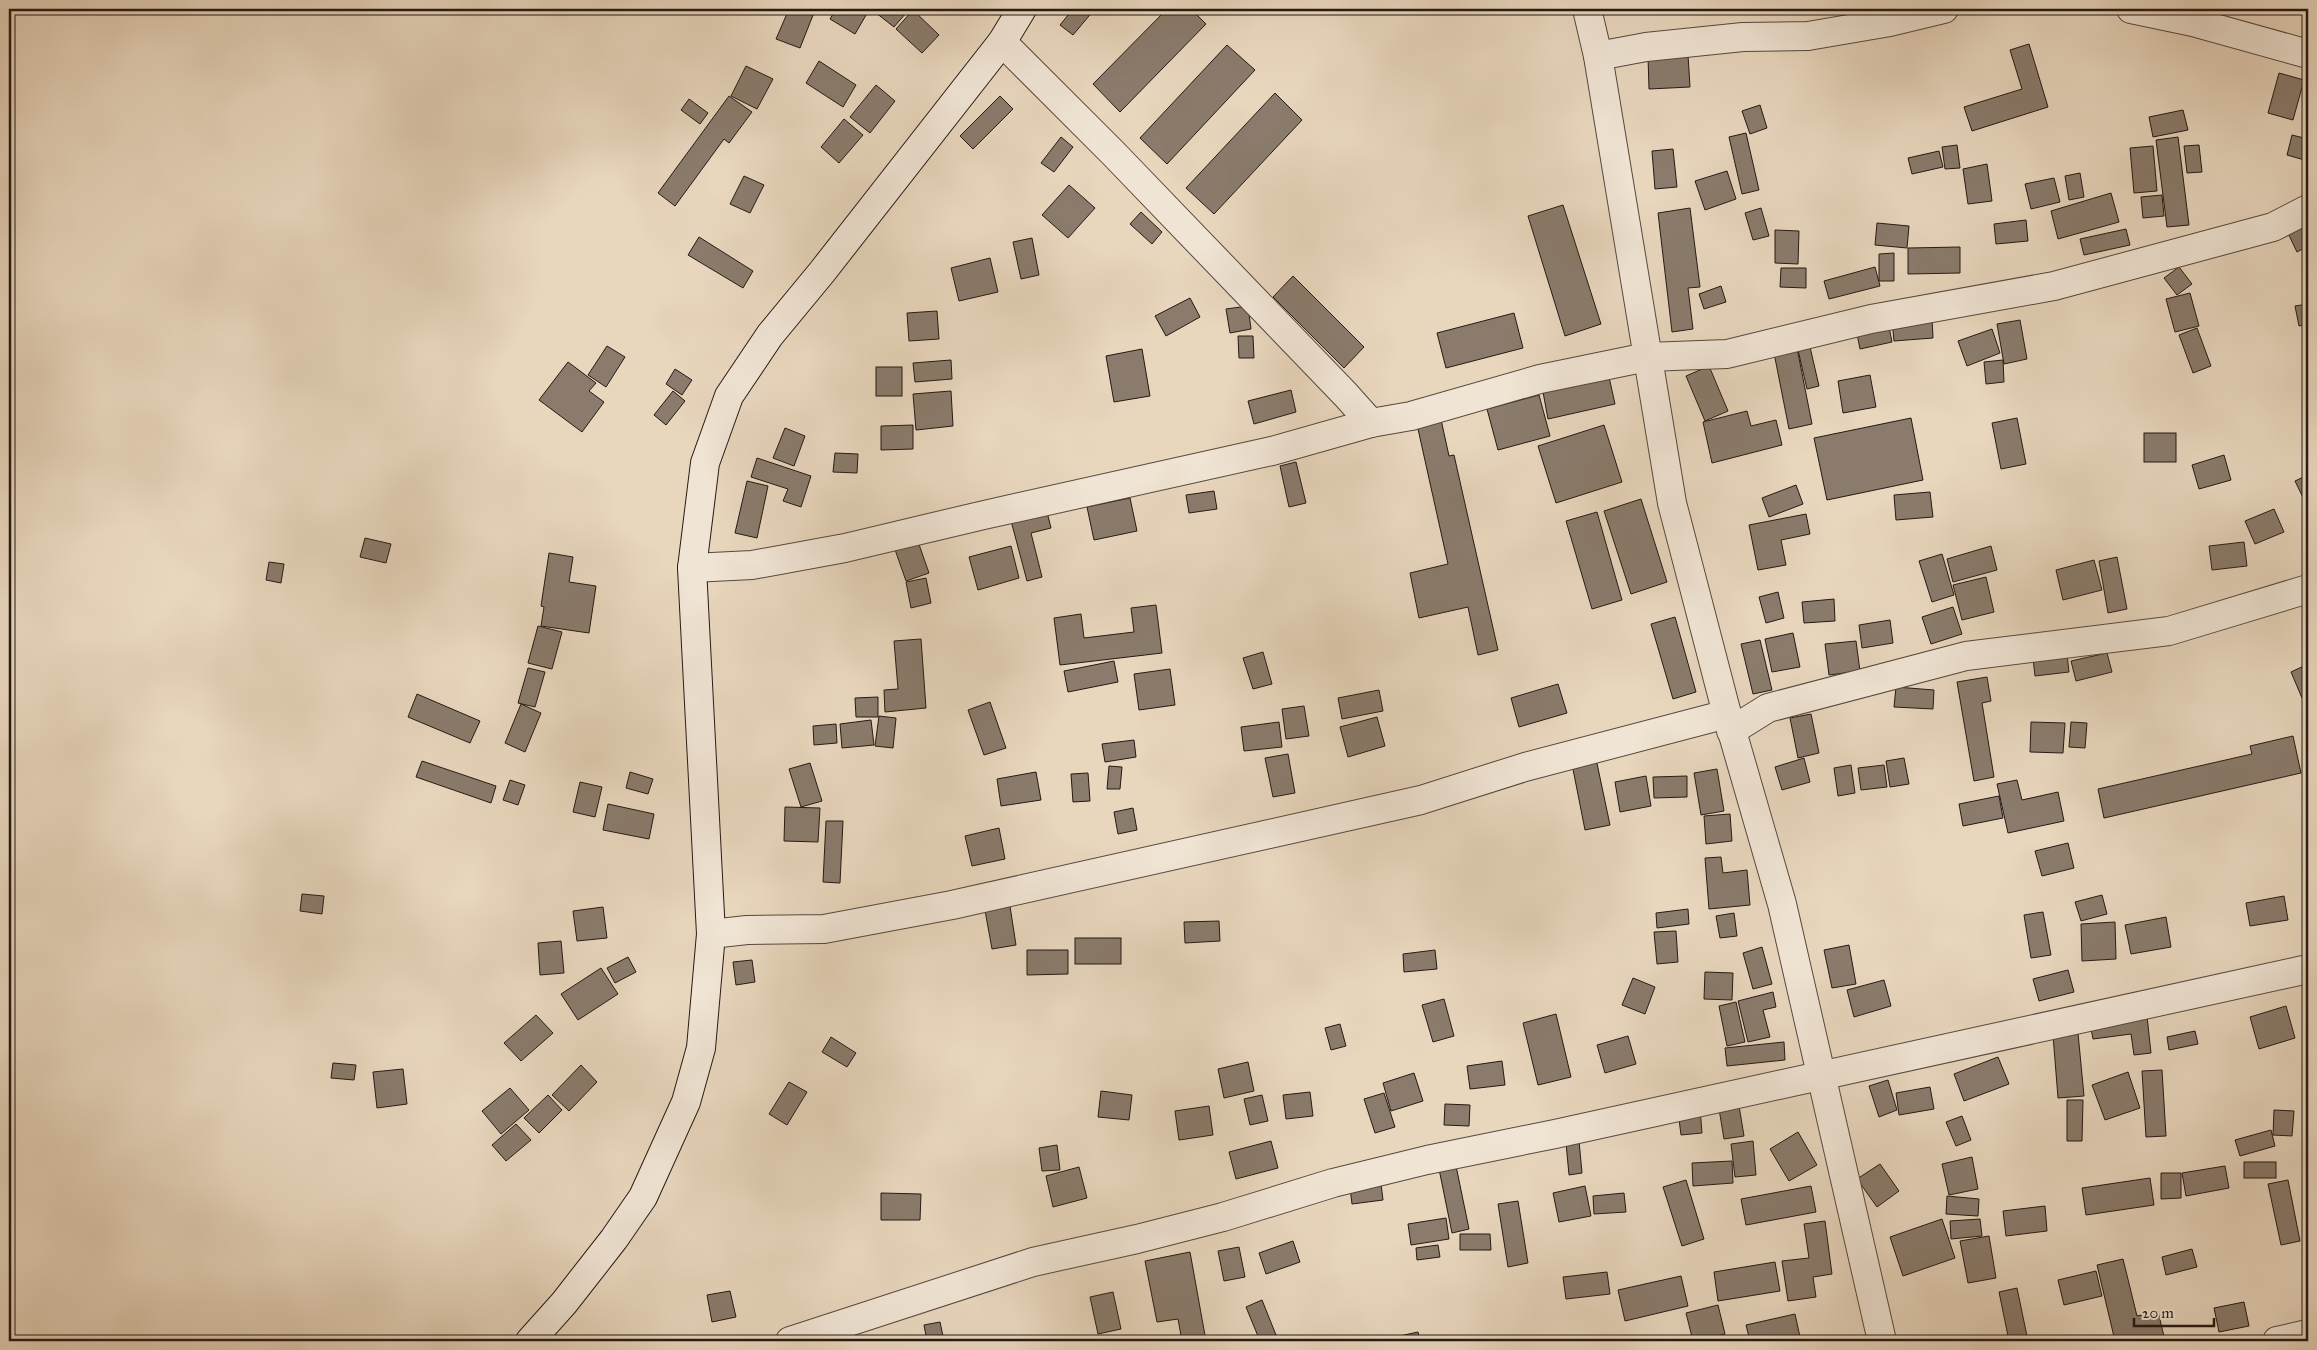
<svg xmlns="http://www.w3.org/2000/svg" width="2317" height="1350" font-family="'IM FELL Great Primer',serif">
<rect width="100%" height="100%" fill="#e8d6bd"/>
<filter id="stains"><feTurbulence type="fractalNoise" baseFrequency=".004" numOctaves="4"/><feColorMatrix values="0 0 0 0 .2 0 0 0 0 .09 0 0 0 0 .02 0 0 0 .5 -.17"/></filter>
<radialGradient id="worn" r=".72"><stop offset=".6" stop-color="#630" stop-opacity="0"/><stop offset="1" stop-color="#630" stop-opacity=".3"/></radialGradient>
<g fill="#8a7b6c" stroke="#251914">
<polygon points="789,9 815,10 800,48 776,39"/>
<polygon points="836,9 868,9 869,10 855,34 830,19"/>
<polygon points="871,9 901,9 906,13 894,27"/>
<polygon points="1073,9 1094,10 1073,35 1060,25"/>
<polygon points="1167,9 1191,9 1206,24 1120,112 1093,84"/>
<polygon points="913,10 939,35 922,53 896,29"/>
<polygon points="2029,44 2048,107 1972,131 1964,107 2022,89 2010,50"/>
<polygon points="1227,45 1255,70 1167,164 1140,138"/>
<polygon points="1688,55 1690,87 1649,89 1648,57"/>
<polygon points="819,61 856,85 843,107 806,83"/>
<polygon points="746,66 773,79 757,109 731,96"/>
<polygon points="2279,73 2304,80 2293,120 2268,113"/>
<polygon points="876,85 895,101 870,133 850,117"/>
<polygon points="1275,93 1302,120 1214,214 1186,188"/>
<polygon points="729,96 752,112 729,143 724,139 675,206 658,193"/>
<polygon points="1000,96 1013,109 973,149 960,136"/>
<polygon points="689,99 708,113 700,124 681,110"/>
<polygon points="1760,105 1767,128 1750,134 1742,111"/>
<polygon points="2183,110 2188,130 2153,137 2149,117"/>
<polygon points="844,119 863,135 839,163 821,147"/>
<polygon points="1746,133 1759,190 1742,194 1729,137"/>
<polygon points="2292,135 2308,139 2308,161 2287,155"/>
<polygon points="1061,137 1073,147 1054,172 1041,163"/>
<polygon points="2178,137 2189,225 2167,227 2156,140"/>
<polygon points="1957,145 1960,168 1945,169 1942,147"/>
<polygon points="2199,145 2202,172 2187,173 2184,146"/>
<polygon points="2153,146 2157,191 2134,193 2130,148"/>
<polygon points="1673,149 1677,187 1655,189 1652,151"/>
<polygon points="1939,151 1943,167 1912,174 1908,158"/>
<polygon points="1987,164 1992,201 1968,204 1963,169"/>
<polygon points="1727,171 1736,199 1705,210 1695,181"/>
<polygon points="2080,173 2084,197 2069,200 2065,176"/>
<polygon points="744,176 764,185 750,213 730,204"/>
<polygon points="2054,178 2060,202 2031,209 2025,184"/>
<polygon points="1069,185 1095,208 1068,238 1042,215"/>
<polygon points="2111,193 2119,222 2058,239 2051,211"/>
<polygon points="2162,195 2164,216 2143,218 2141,197"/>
<polygon points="1563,205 1601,324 1565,336 1528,216"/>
<polygon points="1690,208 1700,287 1688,288 1693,329 1672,332 1658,213"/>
<polygon points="1761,208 1769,236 1753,240 1745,213"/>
<polygon points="1141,212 1162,232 1152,244 1130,224"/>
<polygon points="2026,220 2028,241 1996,244 1994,224"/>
<polygon points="1877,223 1909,226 1907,248 1875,245"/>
<polygon points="2308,224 2308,246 2297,252 2286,229"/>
<polygon points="2126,229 2130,245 2084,255 2080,239"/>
<polygon points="1775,230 1799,231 1798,264 1775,263"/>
<polygon points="699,237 753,271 743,288 688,255"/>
<polygon points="1032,238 1039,275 1021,279 1013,242"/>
<polygon points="1960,247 1960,273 1908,274 1908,248"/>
<polygon points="1894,253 1894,281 1879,281 1879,254"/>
<polygon points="990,258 998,292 959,301 951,268"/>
<polygon points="1875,267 1880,286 1829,299 1824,281"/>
<polygon points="2179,267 2192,284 2177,295 2164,278"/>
<polygon points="1781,268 1806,268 1806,288 1780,287"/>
<polygon points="1293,276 1364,347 1344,368 1273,297"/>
<polygon points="1721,286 1726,302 1704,309 1699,294"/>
<polygon points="2190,293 2199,326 2175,332 2166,299"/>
<polygon points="1190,298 1200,317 1166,336 1155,316"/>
<polygon points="2308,304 2308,324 2299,326 2295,306"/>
<polygon points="1248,306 1251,329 1230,333 1226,309"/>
<polygon points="937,311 939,339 909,341 907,313"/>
<polygon points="1514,313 1523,348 1446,368 1437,333"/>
<polygon points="1932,318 1933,338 1894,341 1892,320"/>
<polygon points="2020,320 2027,359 2004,364 1997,324"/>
<polygon points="1888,322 1892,342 1860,349 1856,329"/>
<polygon points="2197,328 2211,366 2193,373 2179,335"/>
<polygon points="1992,329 2000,353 1967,366 1958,341"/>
<polygon points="1238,336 1253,336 1254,358 1239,358"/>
<polygon points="607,346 625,357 606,387 588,375"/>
<polygon points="1810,347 1819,386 1807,389 1798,350"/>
<polygon points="1797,348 1812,424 1789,429 1774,353"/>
<polygon points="1142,349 1150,396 1114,402 1106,356"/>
<polygon points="951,360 952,379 915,382 913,363"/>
<polygon points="2003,360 2004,382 1986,384 1984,362"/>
<polygon points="568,362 596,383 589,391 604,402 582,432 539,400"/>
<polygon points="1709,366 1728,411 1705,421 1686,376"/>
<rect x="876" y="367" width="26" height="29"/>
<polygon points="675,369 692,380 682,395 666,384"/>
<polygon points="1870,375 1876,407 1843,413 1838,381"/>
<polygon points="1609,377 1615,404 1548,419 1543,392"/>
<polygon points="1291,390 1296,412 1254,424 1248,401"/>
<polygon points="673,391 685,401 666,425 654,415"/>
<polygon points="951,391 953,426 916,430 913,394"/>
<polygon points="1539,395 1550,436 1498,450 1487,409"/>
<polygon points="1747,411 1751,426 1776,420 1782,445 1712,463 1703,422"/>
<polygon points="1440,415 1449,456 1454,455 1498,650 1478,655 1468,607 1419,618 1410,573 1448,564 1416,420"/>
<polygon points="1911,418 1923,480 1827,500 1814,438"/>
<polygon points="2017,418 2026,464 2001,469 1992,423"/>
<polygon points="913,425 913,449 881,450 881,426"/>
<polygon points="1604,425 1622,482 1556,503 1538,446"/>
<polygon points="785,428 805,436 794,466 773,458"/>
<rect x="2144" y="433" width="32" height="29"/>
<polygon points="835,453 858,454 857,473 833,472"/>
<polygon points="2224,455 2231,480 2199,489 2192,465"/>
<polygon points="757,458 811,476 801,507 783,501 788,489 751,477"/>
<polygon points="1296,462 1306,503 1289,507 1280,466"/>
<polygon points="2308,475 2308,508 2295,481"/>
<polygon points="747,481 768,486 757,538 735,533"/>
<polygon points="1796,485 1803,504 1769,517 1762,498"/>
<polygon points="1214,491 1217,509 1189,513 1186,495"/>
<polygon points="1930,492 1933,517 1896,520 1894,495"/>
<polygon points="1130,498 1137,531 1094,540 1087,507"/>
<polygon points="1641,499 1667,582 1631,594 1604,511"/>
<polygon points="1046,508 1051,528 1031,533 1042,577 1027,581 1010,517"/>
<polygon points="2274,509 2284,532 2255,544 2245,521"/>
<polygon points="1597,512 1622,600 1592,609 1566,521"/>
<polygon points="1806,514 1810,534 1781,540 1786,565 1758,570 1749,525"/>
<polygon points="915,533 929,573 906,581 892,541"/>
<polygon points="365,538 391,544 386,563 360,557"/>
<polygon points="2244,542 2247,566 2212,570 2209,546"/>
<polygon points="1011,546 1019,578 978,590 969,557"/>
<polygon points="1991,546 1997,570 1953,582 1947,559"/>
<polygon points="549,553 573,557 569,582 596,586 589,633 541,626 544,607 541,606"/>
<polygon points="1942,554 1954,595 1932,602 1919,561"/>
<polygon points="2117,557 2127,609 2108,613 2099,561"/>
<polygon points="2094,560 2102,590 2063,600 2056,570"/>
<polygon points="269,562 284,564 281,583 266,580"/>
<polygon points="1986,577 1994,612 1962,620 1953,585"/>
<polygon points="926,578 931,603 911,608 906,582"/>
<polygon points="1778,592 1784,618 1766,623 1759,597"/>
<polygon points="1834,599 1835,621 1804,623 1802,602"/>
<polygon points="1156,605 1162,653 1060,665 1054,618 1081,614 1084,638 1134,632 1131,608"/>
<polygon points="1953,607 1962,634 1931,644 1922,617"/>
<polygon points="1675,617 1696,692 1673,699 1651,624"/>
<polygon points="1890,620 1893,643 1862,648 1859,625"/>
<polygon points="538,626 562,632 552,669 528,663"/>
<polygon points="1793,633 1800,667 1772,672 1765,639"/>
<polygon points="921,639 926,708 885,712 884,690 898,689 894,641"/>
<polygon points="1760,640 1772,690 1753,694 1741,644"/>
<polygon points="1856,641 1860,671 1829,675 1825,644"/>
<polygon points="1263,652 1272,684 1253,689 1243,658"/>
<polygon points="2107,653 2112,672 2076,681 2071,661"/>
<polygon points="2067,654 2069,672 2035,676 2033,658"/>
<polygon points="1114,661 1118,682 1068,692 1064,671"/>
<polygon points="2308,664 2308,695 2302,698 2291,672"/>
<polygon points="528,668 545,672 535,707 518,703"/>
<polygon points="1170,669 1175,705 1139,710 1134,674"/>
<polygon points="1987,677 1991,701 1982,703 1994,777 1974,781 1957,682"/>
<polygon points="1558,684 1567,713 1519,727 1511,698"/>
<polygon points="1896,687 1934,690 1933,709 1894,707"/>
<polygon points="1379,690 1383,711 1342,719 1338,698"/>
<polygon points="417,694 480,721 470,743 408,717"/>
<polygon points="878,697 878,717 856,717 855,698"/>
<polygon points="990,702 1006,748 984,755 968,710"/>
<polygon points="521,704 541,713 525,752 505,743"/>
<polygon points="1304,706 1309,736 1286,739 1282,709"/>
<polygon points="1811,714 1819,753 1798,758 1790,718"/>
<polygon points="879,716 896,718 893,748 875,746"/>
<polygon points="1377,717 1385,746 1348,757 1340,727"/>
<polygon points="871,720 874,745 842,748 840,724"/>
<polygon points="1279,722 1282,747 1244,751 1241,727"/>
<polygon points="2031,722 2065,723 2063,753 2030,752"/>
<polygon points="2071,722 2087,723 2085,748 2069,747"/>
<polygon points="836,724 837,743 814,745 813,726"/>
<polygon points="2293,736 2301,773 2104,818 2098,789 2252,754 2250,746"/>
<polygon points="1134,740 1136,757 1105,762 1102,744"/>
<polygon points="1288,754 1295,793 1273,797 1265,758"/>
<polygon points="1595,754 1610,825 1585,830 1571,759"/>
<polygon points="1804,758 1810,782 1782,790 1775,767"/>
<polygon points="1904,758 1909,784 1890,787 1886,761"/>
<polygon points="422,761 496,786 491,803 416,777"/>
<polygon points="810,763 822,801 801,807 789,769"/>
<polygon points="1851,765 1855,793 1838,796 1834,768"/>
<polygon points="1884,765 1887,787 1861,790 1858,768"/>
<polygon points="1109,766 1122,767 1120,789 1107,789"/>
<polygon points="1717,769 1724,811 1701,815 1694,773"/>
<polygon points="630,772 653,779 648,794 626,788"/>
<polygon points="1036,772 1041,800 1001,806 997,779"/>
<polygon points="1088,773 1090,801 1073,802 1071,774"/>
<polygon points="1646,776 1651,806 1620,812 1615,782"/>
<polygon points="1687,776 1687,797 1654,798 1653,777"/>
<polygon points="510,780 525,785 518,805 503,800"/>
<polygon points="2017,780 2022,800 2058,792 2064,821 2008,833 1997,784"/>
<polygon points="580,782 602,787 595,817 573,812"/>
<polygon points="1999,796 2003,818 1963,826 1959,804"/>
<polygon points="608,804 654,814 649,839 603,830"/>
<polygon points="785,807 820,808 818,842 784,841"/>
<polygon points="1133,808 1137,830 1118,834 1114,812"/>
<polygon points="1730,814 1732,841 1706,844 1704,816"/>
<polygon points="826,821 843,821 840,883 823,882"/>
<polygon points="999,828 1005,859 972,866 965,836"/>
<polygon points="2068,843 2074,868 2042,876 2035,851"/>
<polygon points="1721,857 1723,873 1747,870 1750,905 1709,909 1705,858"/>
<polygon points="302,894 324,896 322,914 300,911"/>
<polygon points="2102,895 2107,914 2081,921 2075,902"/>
<polygon points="2284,896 2288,920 2250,926 2246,903"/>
<polygon points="1009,900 1016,945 992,949 984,905"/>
<polygon points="603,907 607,938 577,941 573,911"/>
<polygon points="1688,909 1689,924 1657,928 1656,913"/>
<polygon points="2043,912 2051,955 2031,958 2024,915"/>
<polygon points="1734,913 1737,936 1720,938 1716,916"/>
<polygon points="2166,917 2171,947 2131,954 2125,925"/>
<polygon points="1219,921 1220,941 1185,943 1184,922"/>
<polygon points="2115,922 2116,959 2082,961 2081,924"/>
<polygon points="1676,931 1678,962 1657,964 1654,932"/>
<rect x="1075" y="938" width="46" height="26"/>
<polygon points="561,941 564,973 540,975 538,943"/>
<polygon points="1849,945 1856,984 1832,988 1824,950"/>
<polygon points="1762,947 1772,984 1753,989 1743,953"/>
<polygon points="1027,950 1068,950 1068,974 1027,975"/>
<polygon points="1435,950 1437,969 1404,972 1403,954"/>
<polygon points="628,957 636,972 615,983 607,968"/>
<polygon points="752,960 755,982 736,985 733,962"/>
<polygon points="601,968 618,994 578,1020 561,994"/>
<polygon points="2068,970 2074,992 2039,1001 2033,979"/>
<polygon points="1705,972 1733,973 1732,1000 1704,999"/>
<polygon points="1633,978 1655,987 1645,1014 1622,1005"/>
<polygon points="1884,980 1891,1006 1854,1017 1847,990"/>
<polygon points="1773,992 1776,1007 1763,1010 1770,1037 1748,1042 1738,1001"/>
<polygon points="1444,999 1454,1036 1433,1042 1422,1005"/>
<polygon points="1736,1002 1745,1042 1727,1046 1719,1006"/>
<polygon points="2286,1006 2295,1038 2259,1049 2250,1017"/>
<polygon points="1556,1014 1571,1077 1538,1085 1523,1023"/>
<polygon points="536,1015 553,1033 521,1061 504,1043"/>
<polygon points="2147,1016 2151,1053 2134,1055 2131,1034 2093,1039 2090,1023"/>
<polygon points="1340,1024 1346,1046 1331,1050 1325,1028"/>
<polygon points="2195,1031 2198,1044 2169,1050 2167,1037"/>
<polygon points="2078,1033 2084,1096 2058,1098 2053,1035"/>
<polygon points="1628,1036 1636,1064 1605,1073 1597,1045"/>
<polygon points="831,1037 856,1053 847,1067 822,1052"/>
<polygon points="1784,1042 1785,1060 1727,1066 1725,1048"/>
<polygon points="1998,1057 2009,1084 1964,1101 1954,1074"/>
<polygon points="1502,1061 1505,1085 1470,1089 1467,1066"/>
<polygon points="1248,1062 1254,1091 1224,1098 1218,1069"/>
<polygon points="333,1063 356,1065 354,1080 331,1078"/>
<polygon points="581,1065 597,1082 569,1111 552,1095"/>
<polygon points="403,1069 407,1104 377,1108 373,1072"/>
<polygon points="2162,1070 2166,1136 2146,1137 2142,1071"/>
<polygon points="2128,1072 2140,1108 2105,1120 2092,1085"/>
<polygon points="1414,1073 1423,1101 1391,1111 1383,1083"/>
<polygon points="1888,1080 1897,1110 1879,1117 1869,1086"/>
<polygon points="789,1082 807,1092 787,1125 769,1114"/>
<polygon points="1930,1087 1934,1109 1899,1115 1896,1093"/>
<polygon points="510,1088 529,1110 501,1134 482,1111"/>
<polygon points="1101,1091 1132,1095 1129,1120 1098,1117"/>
<polygon points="1310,1092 1313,1116 1286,1119 1283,1095"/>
<polygon points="1384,1093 1395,1127 1375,1133 1364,1099"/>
<polygon points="548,1095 562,1110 539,1133 524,1118"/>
<polygon points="1262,1095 1268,1121 1250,1125 1244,1099"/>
<polygon points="2067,1100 2083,1100 2082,1141 2067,1141"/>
<polygon points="1445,1104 1470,1105 1469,1126 1444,1125"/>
<polygon points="1209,1106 1213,1135 1179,1140 1175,1111"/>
<polygon points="1739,1106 1744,1136 1724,1139 1719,1109"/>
<polygon points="1700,1108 1702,1133 1681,1135 1678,1111"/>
<polygon points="2274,1110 2294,1111 2292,1136 2273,1135"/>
<polygon points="1962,1116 1971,1140 1956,1146 1946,1122"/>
<polygon points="516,1124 531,1140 506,1161 492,1145"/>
<polygon points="2271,1130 2275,1146 2240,1156 2235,1140"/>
<polygon points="1798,1132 1817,1165 1789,1181 1770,1149"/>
<polygon points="1271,1141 1278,1168 1236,1179 1229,1152"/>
<polygon points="1579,1141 1582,1173 1569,1175 1566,1143"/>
<polygon points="1753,1141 1756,1175 1735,1177 1731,1144"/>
<polygon points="1057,1145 1060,1170 1042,1171 1039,1148"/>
<polygon points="1972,1157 1978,1189 1949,1195 1942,1164"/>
<polygon points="1455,1161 1469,1229 1452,1233 1438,1164"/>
<polygon points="1732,1161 1733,1183 1693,1186 1692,1163"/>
<rect x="2244" y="1162" width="32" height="16"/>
<polygon points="1880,1164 1899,1191 1877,1207 1857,1179"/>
<polygon points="2225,1166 2229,1188 2186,1196 2182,1173"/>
<polygon points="1079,1167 1087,1198 1053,1207 1046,1176"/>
<polygon points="2161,1173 2181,1173 2181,1198 2161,1199"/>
<polygon points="2150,1178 2154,1205 2086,1215 2082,1188"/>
<polygon points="1686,1180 1704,1239 1682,1246 1663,1187"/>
<polygon points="2288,1180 2300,1241 2281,1245 2268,1184"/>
<polygon points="1381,1184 1383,1200 1352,1204 1350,1188"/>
<polygon points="1585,1186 1591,1216 1559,1222 1553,1193"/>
<polygon points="1811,1186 1816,1212 1746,1225 1741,1199"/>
<polygon points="881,1193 921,1194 920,1220 881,1220"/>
<polygon points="1624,1193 1626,1212 1594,1214 1593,1196"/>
<polygon points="1947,1196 1979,1199 1978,1216 1946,1214"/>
<polygon points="1518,1201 1528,1263 1508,1267 1498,1204"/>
<polygon points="2045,1206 2047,1231 2006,1236 2003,1211"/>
<polygon points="1446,1218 1449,1239 1411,1245 1408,1224"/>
<polygon points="1942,1219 1955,1258 1903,1276 1890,1237"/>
<polygon points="1980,1219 1982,1236 1951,1239 1950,1221"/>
<polygon points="1825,1221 1832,1274 1813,1277 1816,1297 1788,1301 1782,1261 1809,1258 1804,1224"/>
<polygon points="1460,1234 1490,1234 1491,1250 1460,1250"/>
<polygon points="1989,1236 1996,1278 1968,1283 1960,1241"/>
<polygon points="1293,1241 1300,1262 1266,1274 1259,1253"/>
<polygon points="1438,1245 1440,1257 1417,1260 1416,1248"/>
<polygon points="1239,1247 1245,1277 1224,1281 1218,1251"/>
<polygon points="2192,1249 2197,1267 2166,1275 2162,1257"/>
<polygon points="1190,1252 1206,1341 1182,1341 1178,1319 1157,1322 1145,1261"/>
<polygon points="2123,1259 2137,1316 2158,1311 2165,1341 2115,1341 2097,1265"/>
<polygon points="1775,1262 1780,1291 1718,1301 1714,1272"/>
<polygon points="2096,1271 2102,1296 2064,1305 2058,1280"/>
<polygon points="1607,1272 1610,1294 1566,1299 1563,1277"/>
<polygon points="1681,1276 1688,1306 1625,1321 1618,1290"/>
<polygon points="2017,1288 2028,1341 2009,1341 1999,1292"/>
<polygon points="730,1291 736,1317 712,1322 707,1295"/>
<polygon points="1113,1292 1121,1329 1098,1334 1090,1297"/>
<polygon points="1262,1300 1276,1335 1260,1341 1246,1307"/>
<polygon points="2244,1302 2249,1326 2219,1332 2214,1308"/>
<polygon points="1718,1305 1725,1334 1693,1341 1686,1313"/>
<polygon points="1795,1314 1800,1337 1779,1341 1750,1341 1746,1325"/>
<polygon points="940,1322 944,1341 927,1341 924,1325"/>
<polygon points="1418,1332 1420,1341 1377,1341"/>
</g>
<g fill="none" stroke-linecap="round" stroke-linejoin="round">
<g stroke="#56483e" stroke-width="30">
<g id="street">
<polyline points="1587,9 1598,56 1672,503 1727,714 1782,904 1882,1341"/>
<polyline points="2131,9 2193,22 2308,54"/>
<polyline points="1002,42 1114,154 1346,395 1371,423"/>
<polyline points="1598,56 1646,47 1743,37 1808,36 1890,22 1944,9"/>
<polyline points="692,568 752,565 845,548 984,515 1272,451 1371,423 1411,416 1540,379 1647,357 1727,354 1871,319 2054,286 2273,227 2308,209"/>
<polyline points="1731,731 1768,708 1966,656 2169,631 2308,589"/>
<polyline points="711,934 747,930 824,929 952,905 1421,800 1525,767 1727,714"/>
<polyline points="790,1341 1033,1262 1137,1239 1223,1217 1333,1183 1427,1160 1555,1134 2308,969"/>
<polyline points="2277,1341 2308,1334"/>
</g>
</g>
<g stroke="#251914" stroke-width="30">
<polyline id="secondary" points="530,1341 564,1303 614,1239 643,1197 686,1102 701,1048 711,934 692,568 705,463 729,396 770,335 822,272 1002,42 1022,9"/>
</g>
<use href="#street" stroke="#f0e4d4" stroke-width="28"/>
<use href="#secondary" stroke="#f0e4d4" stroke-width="28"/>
</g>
<rect width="2317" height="1350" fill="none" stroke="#e8d6bd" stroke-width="30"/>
<rect x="10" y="10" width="2297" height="1330" fill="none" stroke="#251914" stroke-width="2.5"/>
<rect x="15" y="15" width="2287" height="1320" fill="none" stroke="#251914"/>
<path d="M2134 1318v8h80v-8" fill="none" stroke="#251914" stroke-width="2.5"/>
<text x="2142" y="1318" font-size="15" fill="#251914" stroke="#f0e4d4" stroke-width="4" paint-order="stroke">20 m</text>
<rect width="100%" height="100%" filter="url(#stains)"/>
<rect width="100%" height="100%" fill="url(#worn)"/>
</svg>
